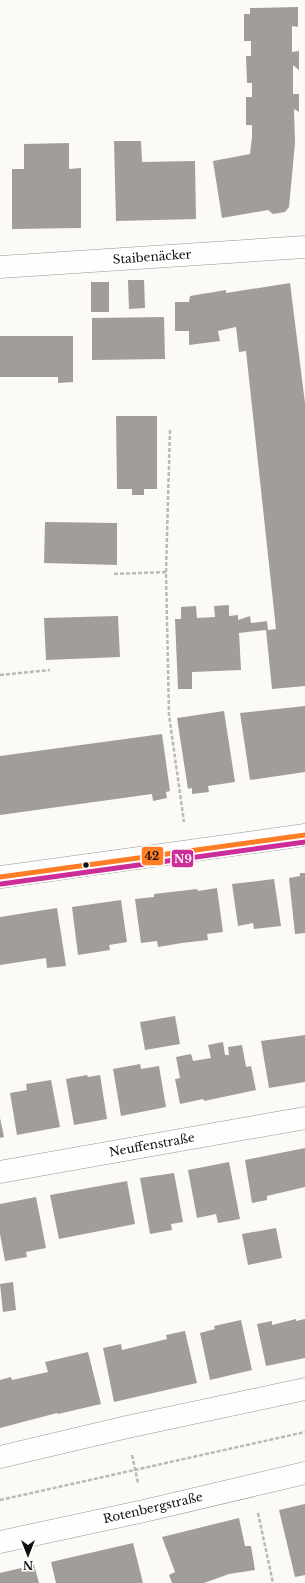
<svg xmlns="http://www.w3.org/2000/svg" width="305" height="1583" font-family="'Libre Baskerville',serif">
<rect width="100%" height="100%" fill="#fcfaf6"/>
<g fill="#a09d9b">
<polygon points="298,7 298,27 292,26 292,52 299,51 299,70 293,65 293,94 299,94 299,112 294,109 295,143 289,207 285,212 273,214 268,210 222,218 213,161 250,154 252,137 252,125 246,125 246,97 252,97 252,83 247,83 246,56 251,56 251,41 244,41 244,14 250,14 250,8"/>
<polygon points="114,141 141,141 142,162 195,161 196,219 116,221"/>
<polygon points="69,143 69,169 81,168 81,228 12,229 12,169 24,169 24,144"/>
<polygon points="128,280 144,280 145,308 129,309"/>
<rect x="91" y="282" width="18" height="30"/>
<polygon points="290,283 305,403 305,686 272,689 266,630 239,633 241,670 192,672 192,689 178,689 175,619 181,619 181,607 196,606 197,618 215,617 214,606 229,605 229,616 238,615 238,620 250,616 251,623 267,621 268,630 276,629 246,351 239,352 236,327 218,331 220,341 189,345 189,331 175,331 175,302 189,302 190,296 226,290 226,293"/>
<polygon points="164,317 165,359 92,360 92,318"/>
<polygon points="0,336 73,336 73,382 58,383 58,377 0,377"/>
<polygon points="116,416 157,416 157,489 144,489 144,495 132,495 132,489 117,489"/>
<polygon points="45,522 117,523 117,565 44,563"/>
<polygon points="118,616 120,657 46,660 44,618"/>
<polygon points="305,706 305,772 250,780 240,713"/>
<polygon points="224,711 235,782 208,786 209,792 192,794 192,788 188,789 177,718"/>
<polygon points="162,734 170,791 166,792 167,798 153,801 152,794 0,815 0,756"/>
<polygon points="300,873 305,873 305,933 295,934 289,878 300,876"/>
<polygon points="274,879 281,926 254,929 253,923 238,926 232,884"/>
<polygon points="217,888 223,932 207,934 208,940 182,943 158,947 157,941 141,943 135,899 154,897 154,894 197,889 198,891"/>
<polygon points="121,900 127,942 109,945 110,950 78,955 72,907"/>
<polygon points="57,908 66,966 47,968 46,958 0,965 0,917"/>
<polygon points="175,1016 180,1044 145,1050 140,1022"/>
<polygon points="305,1035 305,1082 269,1088 261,1041"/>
<polygon points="223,1042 225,1055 229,1055 228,1047 242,1045 246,1067 251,1066 256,1090 204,1101 203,1099 180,1104 175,1079 180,1078 176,1057 191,1054 193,1061 211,1058 208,1045"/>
<polygon points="140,1064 141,1069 159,1066 166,1107 121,1116 113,1069"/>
<polygon points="87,1075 88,1077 100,1075 107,1119 74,1125 66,1079"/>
<polygon points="51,1080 60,1127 17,1135 10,1093 27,1090 26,1084"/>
<polygon points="0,1118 4,1137 0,1138"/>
<polygon points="305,1148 305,1187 267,1196 267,1200 252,1203 245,1160"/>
<polygon points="229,1162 240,1219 218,1223 216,1214 197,1218 188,1170"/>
<polygon points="174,1173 183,1222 171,1224 172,1230 150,1234 140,1178"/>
<polygon points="127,1181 135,1224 59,1239 50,1195"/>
<polygon points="36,1197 46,1248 26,1252 27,1257 5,1261 0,1234 0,1204"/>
<polygon points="276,1228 282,1258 248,1265 242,1234"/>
<polygon points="13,1282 16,1310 3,1312 0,1284"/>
<polygon points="296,1319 296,1321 305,1319 305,1358 266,1366 257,1324 272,1321 272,1325"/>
<polygon points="241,1320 252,1370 210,1380 200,1333 215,1329 214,1326"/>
<polygon points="185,1331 197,1383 114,1402 103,1348 121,1344 122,1350 167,1339 166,1335"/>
<polygon points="88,1352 101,1404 58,1414 57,1413 0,1428 0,1380 11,1377 12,1380 48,1372 45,1362"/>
<polygon points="305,1504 305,1575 295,1577 279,1510"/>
<polygon points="239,1518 245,1546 251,1546 255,1570 229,1574 204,1583 172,1583 169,1575 175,1572 162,1537"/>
<polygon points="133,1543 143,1583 56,1583 51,1562"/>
<polygon points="34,1565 39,1583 0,1583 0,1573"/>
</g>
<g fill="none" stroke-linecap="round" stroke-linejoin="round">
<g stroke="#969594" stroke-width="23">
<g id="minor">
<polyline points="0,267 305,247"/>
<polyline points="0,1172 305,1118"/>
<polyline points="0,1457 127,1427 305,1389"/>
<polyline points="0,1542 144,1511 305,1473"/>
</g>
</g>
<g stroke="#969594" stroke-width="23">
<polyline id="tertiary" points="0,877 305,835"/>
</g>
<g stroke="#b9b9b8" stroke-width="2.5" stroke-dasharray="4 2" stroke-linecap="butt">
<polyline points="166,572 170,429"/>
<polyline points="114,574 166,572 169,715 184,822"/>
<polyline points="0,675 50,670"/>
<polyline points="132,1455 138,1483"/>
<polyline points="0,1500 305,1432"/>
<polyline points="258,1513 273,1583"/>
</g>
<use href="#minor" stroke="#fffefe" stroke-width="22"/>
<use href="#tertiary" stroke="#fffefe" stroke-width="22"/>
<g stroke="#fff" stroke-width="8">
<polyline id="bus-1" points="0,877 305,835"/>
</g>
<g stroke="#fff" stroke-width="8">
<polyline id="bus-2" points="1,884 305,842"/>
</g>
<use href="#bus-1" stroke="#ff7d24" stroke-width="5"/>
<use href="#bus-2" stroke="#cd2d98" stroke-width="5"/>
</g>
<circle fill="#101010" stroke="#fff" stroke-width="1.5" cx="86" cy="865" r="3.5"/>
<g text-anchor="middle" stroke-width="4" stroke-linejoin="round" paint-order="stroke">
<g font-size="12" fill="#101010" stroke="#fff">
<text transform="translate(152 257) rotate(-4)" y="4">Staibenäcker</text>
<text transform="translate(152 1145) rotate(-10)" y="4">Neuffenstraße</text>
<text transform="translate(153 1508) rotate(-13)" y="4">Rotenbergstraße</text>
</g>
</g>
<g stroke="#fff" stroke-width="1.5">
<rect x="141" y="846" width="23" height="20" rx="4" fill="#ff7d24"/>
<rect x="171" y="849" width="23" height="19" rx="4" fill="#cd2d98"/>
</g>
<g font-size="11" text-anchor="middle" font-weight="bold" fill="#fff">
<text x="183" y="863">N9</text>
</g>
<g font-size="11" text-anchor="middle" font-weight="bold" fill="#111">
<text x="152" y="860">42</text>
</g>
<g transform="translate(28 1555) rotate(180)" stroke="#ffffff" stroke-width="3" paint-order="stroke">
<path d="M0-3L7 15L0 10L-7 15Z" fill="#101010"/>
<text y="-6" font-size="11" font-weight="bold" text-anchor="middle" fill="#101010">N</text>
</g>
</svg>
